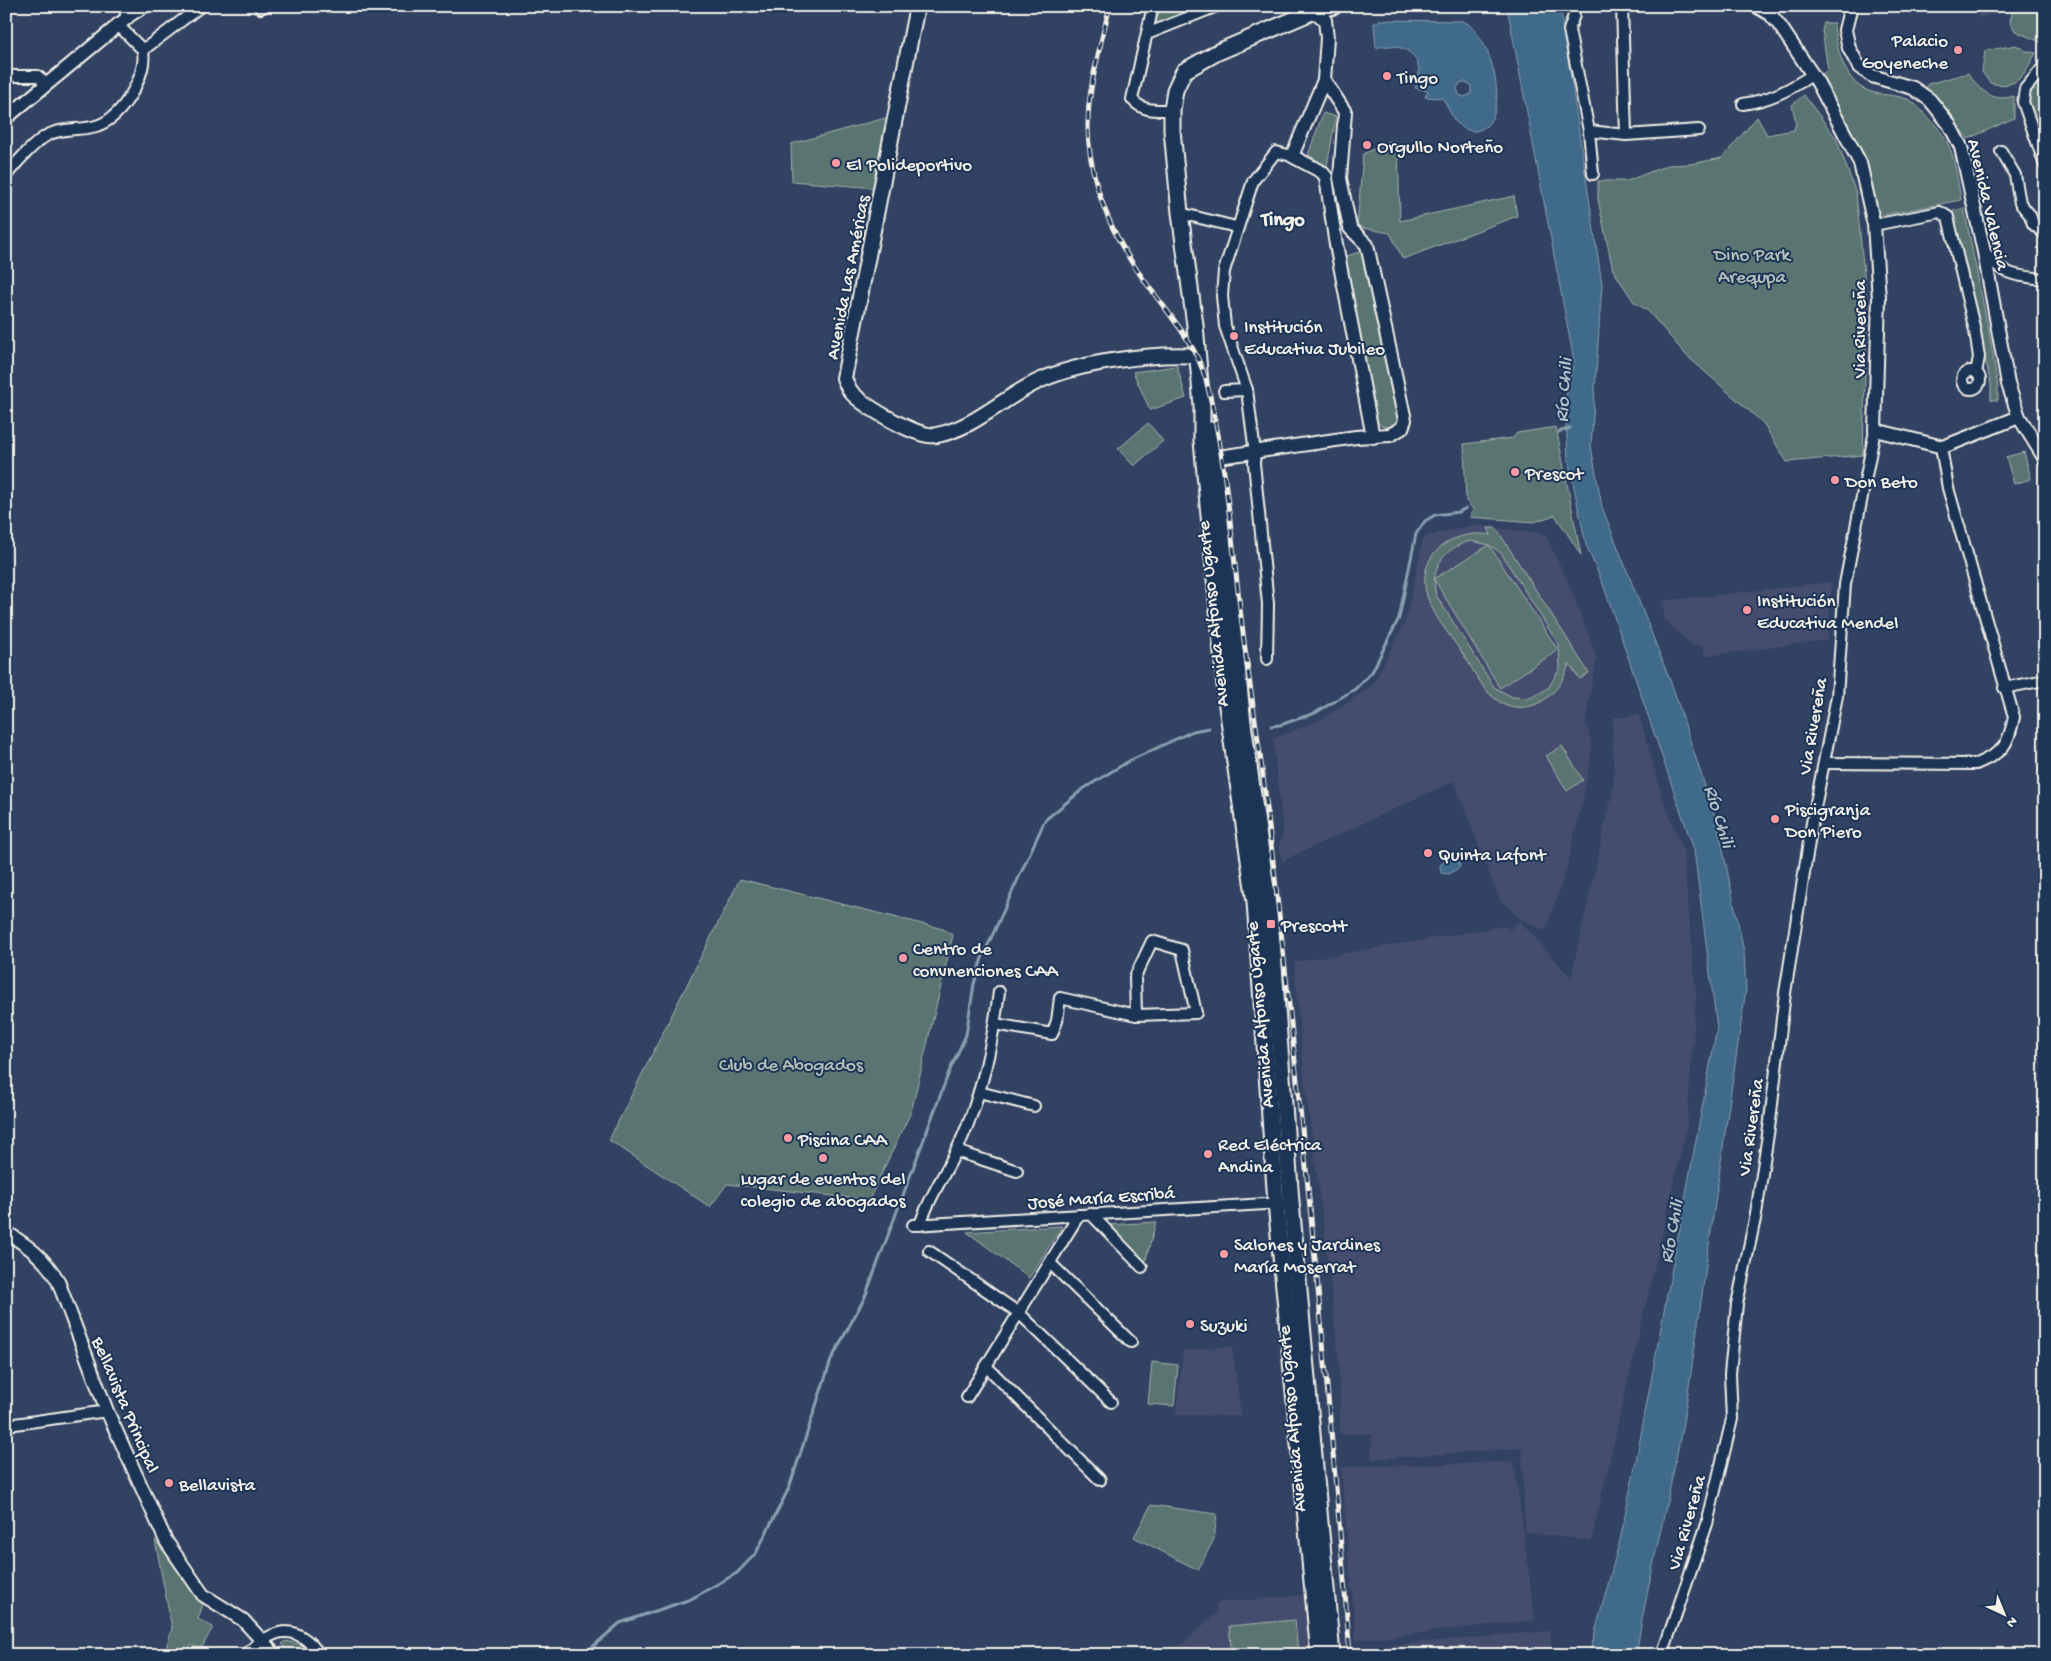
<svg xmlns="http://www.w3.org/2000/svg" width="2051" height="1661" font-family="'Gochi Hand',sans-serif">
<rect width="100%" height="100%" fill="#324263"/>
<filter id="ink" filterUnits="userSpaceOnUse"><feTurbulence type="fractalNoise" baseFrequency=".02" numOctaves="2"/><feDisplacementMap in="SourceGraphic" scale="10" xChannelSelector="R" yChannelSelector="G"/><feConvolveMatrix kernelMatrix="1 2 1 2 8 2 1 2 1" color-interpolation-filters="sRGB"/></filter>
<g filter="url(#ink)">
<g fill="#444e6e">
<polygon points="1974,6 2009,6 2010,10 1979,18"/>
<polygon points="1475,525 1545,534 1571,589 1597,658 1589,699 1586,723 1592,749 1587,780 1568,863 1546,931 1520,919 1499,898 1454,781 1282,861 1279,845 1283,833 1273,739 1322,719 1372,686 1406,620 1422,543 1426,536"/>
<polygon points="1832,582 1827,640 1705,656 1703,645 1693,646 1665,620 1662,601"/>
<polygon points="1639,715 1662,796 1683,851 1696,995 1687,1125 1591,1541 1525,1532 1522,1448 1371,1459 1372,1434 1340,1434 1339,1364 1327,1251 1304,1076 1294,962 1505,926 1508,931 1520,921 1571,978 1614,784 1612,718"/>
<polygon points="1232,1346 1241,1416 1176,1415 1183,1351"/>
<polygon points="1514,1462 1535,1620 1356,1640 1341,1467"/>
<polygon points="1304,1595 1310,1655 1167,1655 1184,1643 1217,1612 1216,1603"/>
<polygon points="1550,1631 1552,1655 1360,1655 1359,1648"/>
</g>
<g fill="#5a7471" stroke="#a7b2ac" fill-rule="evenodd">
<polygon points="1157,6 1203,6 1155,27 1153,22"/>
<polygon points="2014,6 2045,6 2045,44 2015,31 2010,21"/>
<path d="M1824 23H1834C1836 45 1843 80 1866 90 1879 96 1894 94 1907 99 1912 100 1918 107 1922 111 1954 141 1954 158 1961 200L1878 216 1819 76 1828 70 1822 30Z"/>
<path d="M2016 45 2026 51 2036 53C2023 75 2019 90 1990 83L1982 72 1985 51Z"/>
<path d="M1968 73C1980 90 1992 103 2014 96V118L1968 139 1938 98 1926 87 1928 84Z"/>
<polygon points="2045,74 2045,152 2028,96"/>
<polygon points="1804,95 1836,138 1856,193 1867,304 1863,455 1787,462 1763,423 1686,355 1648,311 1634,302 1613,270 1598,200 1598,181 1627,181 1668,165 1690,164 1722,158 1757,117 1767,135 1794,130 1796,122 1792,105"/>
<polygon points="1323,113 1336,117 1327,166 1308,155"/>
<polygon points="889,117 875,188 792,181 791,144"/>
<polygon points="1390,141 1398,146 1400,221 1514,196 1517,216 1403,259 1390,233 1357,227 1363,154"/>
<polygon points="1964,208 1990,337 1998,388 1998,400 1991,400 1991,385 1953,211"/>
<path d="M1363 251 1398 417C1392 429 1385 430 1376 421L1343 257Z"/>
<polygon points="1177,366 1186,398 1150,410 1133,372"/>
<polygon points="1148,423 1163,441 1134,466 1118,449"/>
<polygon points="1556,427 1581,555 1555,515 1534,522 1470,517 1473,509 1466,501 1464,444 1513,438 1517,433"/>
<polygon points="2024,452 2031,479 2014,484 2006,457"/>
<path d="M1488 528H1496L1589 673 1580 679 1569 664C1561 693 1532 719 1500 702 1484 693 1475 673 1465 657 1453 639 1436 620 1428 599 1413 556 1452 528 1491 535ZM1471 541 1489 545 1434 579 1500 688 1558 650 1489 545 1501 553 1559 645 1560 668 1549 687 1540 693 1530 698 1512 697 1494 687 1436 595C1429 568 1445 547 1471 541Z"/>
<polygon points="1562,746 1583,780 1567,791 1546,756"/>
<polygon points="740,879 943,929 953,935 911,1112 869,1200 727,1184 710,1207 609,1140"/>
<polygon points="1156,1222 1145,1263 1107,1225"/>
<polygon points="1062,1226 1029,1278 967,1232"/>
<polygon points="1152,1362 1178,1365 1174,1406 1148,1404"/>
<polygon points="1151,1505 1217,1514 1214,1539 1198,1570 1134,1537"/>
<polygon points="155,1540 204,1601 198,1619 213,1627 201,1649 191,1645 189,1655 164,1655 172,1628"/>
<polygon points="1295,1620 1298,1655 1232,1655 1229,1626"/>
<polygon points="285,1641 305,1645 312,1655 290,1655 282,1644"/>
</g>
<g fill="#416a89" stroke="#89a0af" fill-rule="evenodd">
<path d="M1507 6H1560L1602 284 1591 446 1602 507 1673 688 1718 826 1744 952 1746 989C1727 1117 1709 1245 1691 1373 1678 1468 1651 1560 1636 1655H1589L1620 1540 1636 1461 1717 1028 1694 850 1603 584 1586 545 1568 458 1565 399 1574 361Z"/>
<path d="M1379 20 1463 21C1491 33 1514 118 1479 130 1472 133 1464 129 1458 124 1450 117 1449 106 1442 98L1425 97 1428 91 1415 88C1429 58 1404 40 1376 48L1374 23H1378ZM1465 82 1471 85V94L1464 97 1459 95 1457 88 1460 83Z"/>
<polygon points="1451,856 1458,859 1460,867 1449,874 1441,873 1440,865"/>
</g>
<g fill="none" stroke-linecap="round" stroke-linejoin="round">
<g stroke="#89a0af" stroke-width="3">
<polyline points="1559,432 1570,428"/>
<polyline points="1271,726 1280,725 1315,713 1355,689 1372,672 1399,618 1416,534 1425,521 1435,515 1459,512 1466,508"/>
<polyline points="583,1655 620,1623 691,1599 737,1573 756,1553 789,1488 831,1360 865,1297 949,1072 966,1035 974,984 982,958 1045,820 1083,789 1129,761 1193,731 1209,728"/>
</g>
<g stroke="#f4f1e8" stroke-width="14">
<g id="minor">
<polyline points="259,6 261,8 265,6"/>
<path d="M1153 6 1132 99C1142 112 1156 110 1172 110"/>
<polyline points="1622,6 1626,135"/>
<polyline points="1574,15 1569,30 1589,131 1593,174"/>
<polyline points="127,18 146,6"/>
<polyline points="117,24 143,50 201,6"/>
<polyline points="1147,34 1217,6"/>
<polyline points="2045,65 2025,89 2023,102 2045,165"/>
<polyline points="6,76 38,76 46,84"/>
<path d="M1743 104C1770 100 1789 90 1812 75"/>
<polyline points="1589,131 1626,135 1699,130"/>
<polyline points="2001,151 2015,175 2020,203 2030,215 2033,224 2045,234"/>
<path d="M6 176C14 165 37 139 50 134 65 127 84 131 99 125 123 116 147 75 143 50"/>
<polyline points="1180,213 1236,227"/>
<polyline points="1874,225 1940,212 1948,217 1975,331 1979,357 1976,373"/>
<path d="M1984 252C2004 276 2015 276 2045 279"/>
<circle cx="1971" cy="380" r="9"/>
<polyline points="1224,391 1247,390"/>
<polyline points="1267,659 1268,604 1254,463 1255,453 1247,390 1225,326 1222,296 1224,271 1253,181 1276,152 1292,156"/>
<polyline points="2004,688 2045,680"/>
<path d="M1824 763 1976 764C2004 752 2008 746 2014 717L1948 488 1942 453 1943 447"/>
<polyline points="995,1024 1052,1034 1057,1021 1060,998 1136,1015 1196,1013 1182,950 1152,941 1135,977 1136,1015"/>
<polyline points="979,1092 1034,1106"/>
<polyline points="956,1151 1017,1171"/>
<polyline points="1091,1214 1142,1267"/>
<polyline points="913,1225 1281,1203"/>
<path d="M920 1225C929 1196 948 1170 960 1143 982 1095 992 1045 999 992"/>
<polyline points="929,1251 1019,1313 1111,1402"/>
<polyline points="1050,1263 1131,1342"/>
<polyline points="986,1366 1100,1480"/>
<polyline points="967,1397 1079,1215"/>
<polyline points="8,1425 107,1411"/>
<path d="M245 1655C272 1629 295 1620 320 1655"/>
<polyline points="1662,1655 1707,1524 1732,1419 1730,1374 1737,1304 1756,1214 1770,1121 1785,993 1812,823 1837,696 1845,584 1875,430"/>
</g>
</g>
<g stroke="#f4f1e8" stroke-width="16">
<g id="tertiary">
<polyline points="1756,6 1770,14 1780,26 1818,83 1860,163 1874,225 1879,298 1875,430 1943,447 2019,417"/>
<polyline points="1851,6 1845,30 1849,48 1859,67 1872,76 1913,88 1930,100 1949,124 1961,147 1984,252 2008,384 2019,417 2045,459"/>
<polyline points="1314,11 1325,20 1327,38 1324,80 1292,156 1322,172 1326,177 1335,239 1373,437"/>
<polyline points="6,118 127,18 127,6"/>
<polyline points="1205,459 1356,437 1390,435 1402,428 1405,420 1367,245 1350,228 1340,178 1345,112 1324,80"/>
<path d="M6 1232C28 1246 45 1258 58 1281L107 1411 166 1541 203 1595 243 1620 275 1655"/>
</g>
</g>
<g stroke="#f4f1e8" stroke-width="18">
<path id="secondary" d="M917 6 844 378C846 383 848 388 851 392 864 406 918 439 937 435 975 428 1006 395 1041 380 1081 362 1153 353 1197 356"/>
</g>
<g stroke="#f4f1e8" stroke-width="19">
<g id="primary">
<polyline points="1210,430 1215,459 1243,723 1271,924 1291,1202 1332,1655"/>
<polyline points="1319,1655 1276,1203 1255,902 1227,706 1202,441 1202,406 1195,325 1180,213 1172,130 1172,110 1175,90 1184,71 1218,52 1314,11 1334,6"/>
</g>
</g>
<use href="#minor" stroke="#1d3557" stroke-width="10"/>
<use href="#tertiary" stroke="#1d3557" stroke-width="12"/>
<use href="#secondary" stroke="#1d3557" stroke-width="14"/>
<use href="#primary" stroke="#1d3557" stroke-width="15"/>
<g stroke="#f4f1e8" stroke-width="5">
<path id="rail" d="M1110 6C1103 33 1096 61 1091 89 1079 157 1104 226 1144 280 1166 311 1196 343 1206 380 1225 452 1230 526 1239 599 1247 675 1261 750 1269 826 1301 1102 1328 1378 1350 1655"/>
</g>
<use href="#rail" stroke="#1d3557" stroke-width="3" stroke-dasharray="9" stroke-linecap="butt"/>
</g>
</g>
<g fill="#ff9aa2" stroke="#1d3557" stroke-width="2">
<circle cx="1958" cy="50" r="5"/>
<circle cx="1387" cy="76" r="5"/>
<circle cx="1367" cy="145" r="5"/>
<circle cx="836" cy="163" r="5"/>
<circle cx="1234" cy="336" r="5"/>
<circle cx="1515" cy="472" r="5"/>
<circle cx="1835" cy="480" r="5"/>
<circle cx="1747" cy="610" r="5"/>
<circle cx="1775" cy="819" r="5"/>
<circle cx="1428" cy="853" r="5"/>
<rect x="1266" y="919" width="10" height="10" rx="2.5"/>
<circle cx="903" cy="958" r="5"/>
<circle cx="788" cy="1138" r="5"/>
<circle cx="1208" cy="1154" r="5"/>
<circle cx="823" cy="1158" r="5"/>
<circle cx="1224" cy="1254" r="5"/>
<circle cx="1190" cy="1324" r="5"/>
<circle cx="169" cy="1483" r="5"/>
</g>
<g text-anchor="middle" stroke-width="4" stroke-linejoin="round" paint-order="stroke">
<g font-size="19" fill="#f4f1e8" stroke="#1d3557" text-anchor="start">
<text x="1948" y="46" text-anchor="end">Palacio<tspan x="1948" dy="22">Goyeneche</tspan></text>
<text x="1397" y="83">Tingo</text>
<text x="1377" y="152">Orgullo Norteño</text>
<text x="846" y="170">El Polideportivo</text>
<text x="1244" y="332">Institución<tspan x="1244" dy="22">Educativa Jubileo</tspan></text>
<text x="1525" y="479">Prescot</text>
<text x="1845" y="487">Don Beto</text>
<text x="1757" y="606">Institución<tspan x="1757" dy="22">Educativa Mendel</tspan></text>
<text x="1785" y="815">Piscigranja<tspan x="1785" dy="22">Don Piero</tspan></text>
<text x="1438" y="860">Quinta Lafont</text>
<text x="1281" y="931">Prescott</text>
<text x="913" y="954">Centro de<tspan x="913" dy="22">convnenciones CAA</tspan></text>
<text x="798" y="1145">Piscina CAA</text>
<text x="1218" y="1150">Red Eléctrica<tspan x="1218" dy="22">Andina</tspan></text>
<text x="823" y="1184" text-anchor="middle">Lugar de eventos del<tspan x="823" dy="22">colegio de abogados</tspan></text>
<text x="1234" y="1250">Salones y Jardines<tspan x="1234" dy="22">María Moserrat</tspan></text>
<text x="1200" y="1331">Suzuki</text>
<text x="179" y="1490">Bellavista</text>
</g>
<g font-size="19" fill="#f4f1e8" stroke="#1d3557">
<text transform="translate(1990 204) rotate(77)" y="7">Avenida Valencia</text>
<text transform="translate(846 277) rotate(-79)" y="7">Avenida Las Américas</text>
<text transform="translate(1858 329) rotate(-90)" y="7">Via Rivereña</text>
<text transform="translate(1211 614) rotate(-96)" y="7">Avenida Alfonso Ugarte</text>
<text transform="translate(1811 726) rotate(-80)" y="7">Via Rivereña</text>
<text transform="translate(1258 1015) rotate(-95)" y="7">Avenida Alfonso Ugarte</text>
<text transform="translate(1749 1127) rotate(-82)" y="7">Via Rivereña</text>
<text transform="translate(1101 1196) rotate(-4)" y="7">José María Escribá</text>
<text transform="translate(127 1404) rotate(67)" y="7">Bellavista Principal</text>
<text transform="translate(1290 1419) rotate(-95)" y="7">Avenida Alfonso Ugarte</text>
<text transform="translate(1685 1522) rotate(-74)" y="7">Via Rivereña</text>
</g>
<g font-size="19" fill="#b6bfb8" stroke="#1d3557">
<text x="1752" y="260">Dino Park<tspan x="1752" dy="22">Arequpa</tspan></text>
<text x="791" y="1070">Club de Abogados</text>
</g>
<g font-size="20" font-weight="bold" fill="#f4f1e8" stroke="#1d3557">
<text x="1283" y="225">Tingo</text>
</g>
<g font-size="20" font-style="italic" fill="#b5c2c7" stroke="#1d3557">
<text transform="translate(1562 390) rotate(-86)" y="7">Río Chili</text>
<text transform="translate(1721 816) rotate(73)" y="7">Río Chili</text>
<text transform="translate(1670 1231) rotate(-80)" y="7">Río Chili</text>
</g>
</g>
<rect width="2051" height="1661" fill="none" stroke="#1d3557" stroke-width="25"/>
<rect x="12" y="12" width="2026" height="1636" fill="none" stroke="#f4f1e8" stroke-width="2" filter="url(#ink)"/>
<g transform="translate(2004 1614) rotate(136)" stroke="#1d3557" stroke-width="4" paint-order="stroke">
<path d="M0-4L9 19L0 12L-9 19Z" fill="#f4f1e8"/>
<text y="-8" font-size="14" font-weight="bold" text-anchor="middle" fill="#f4f1e8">N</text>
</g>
</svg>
